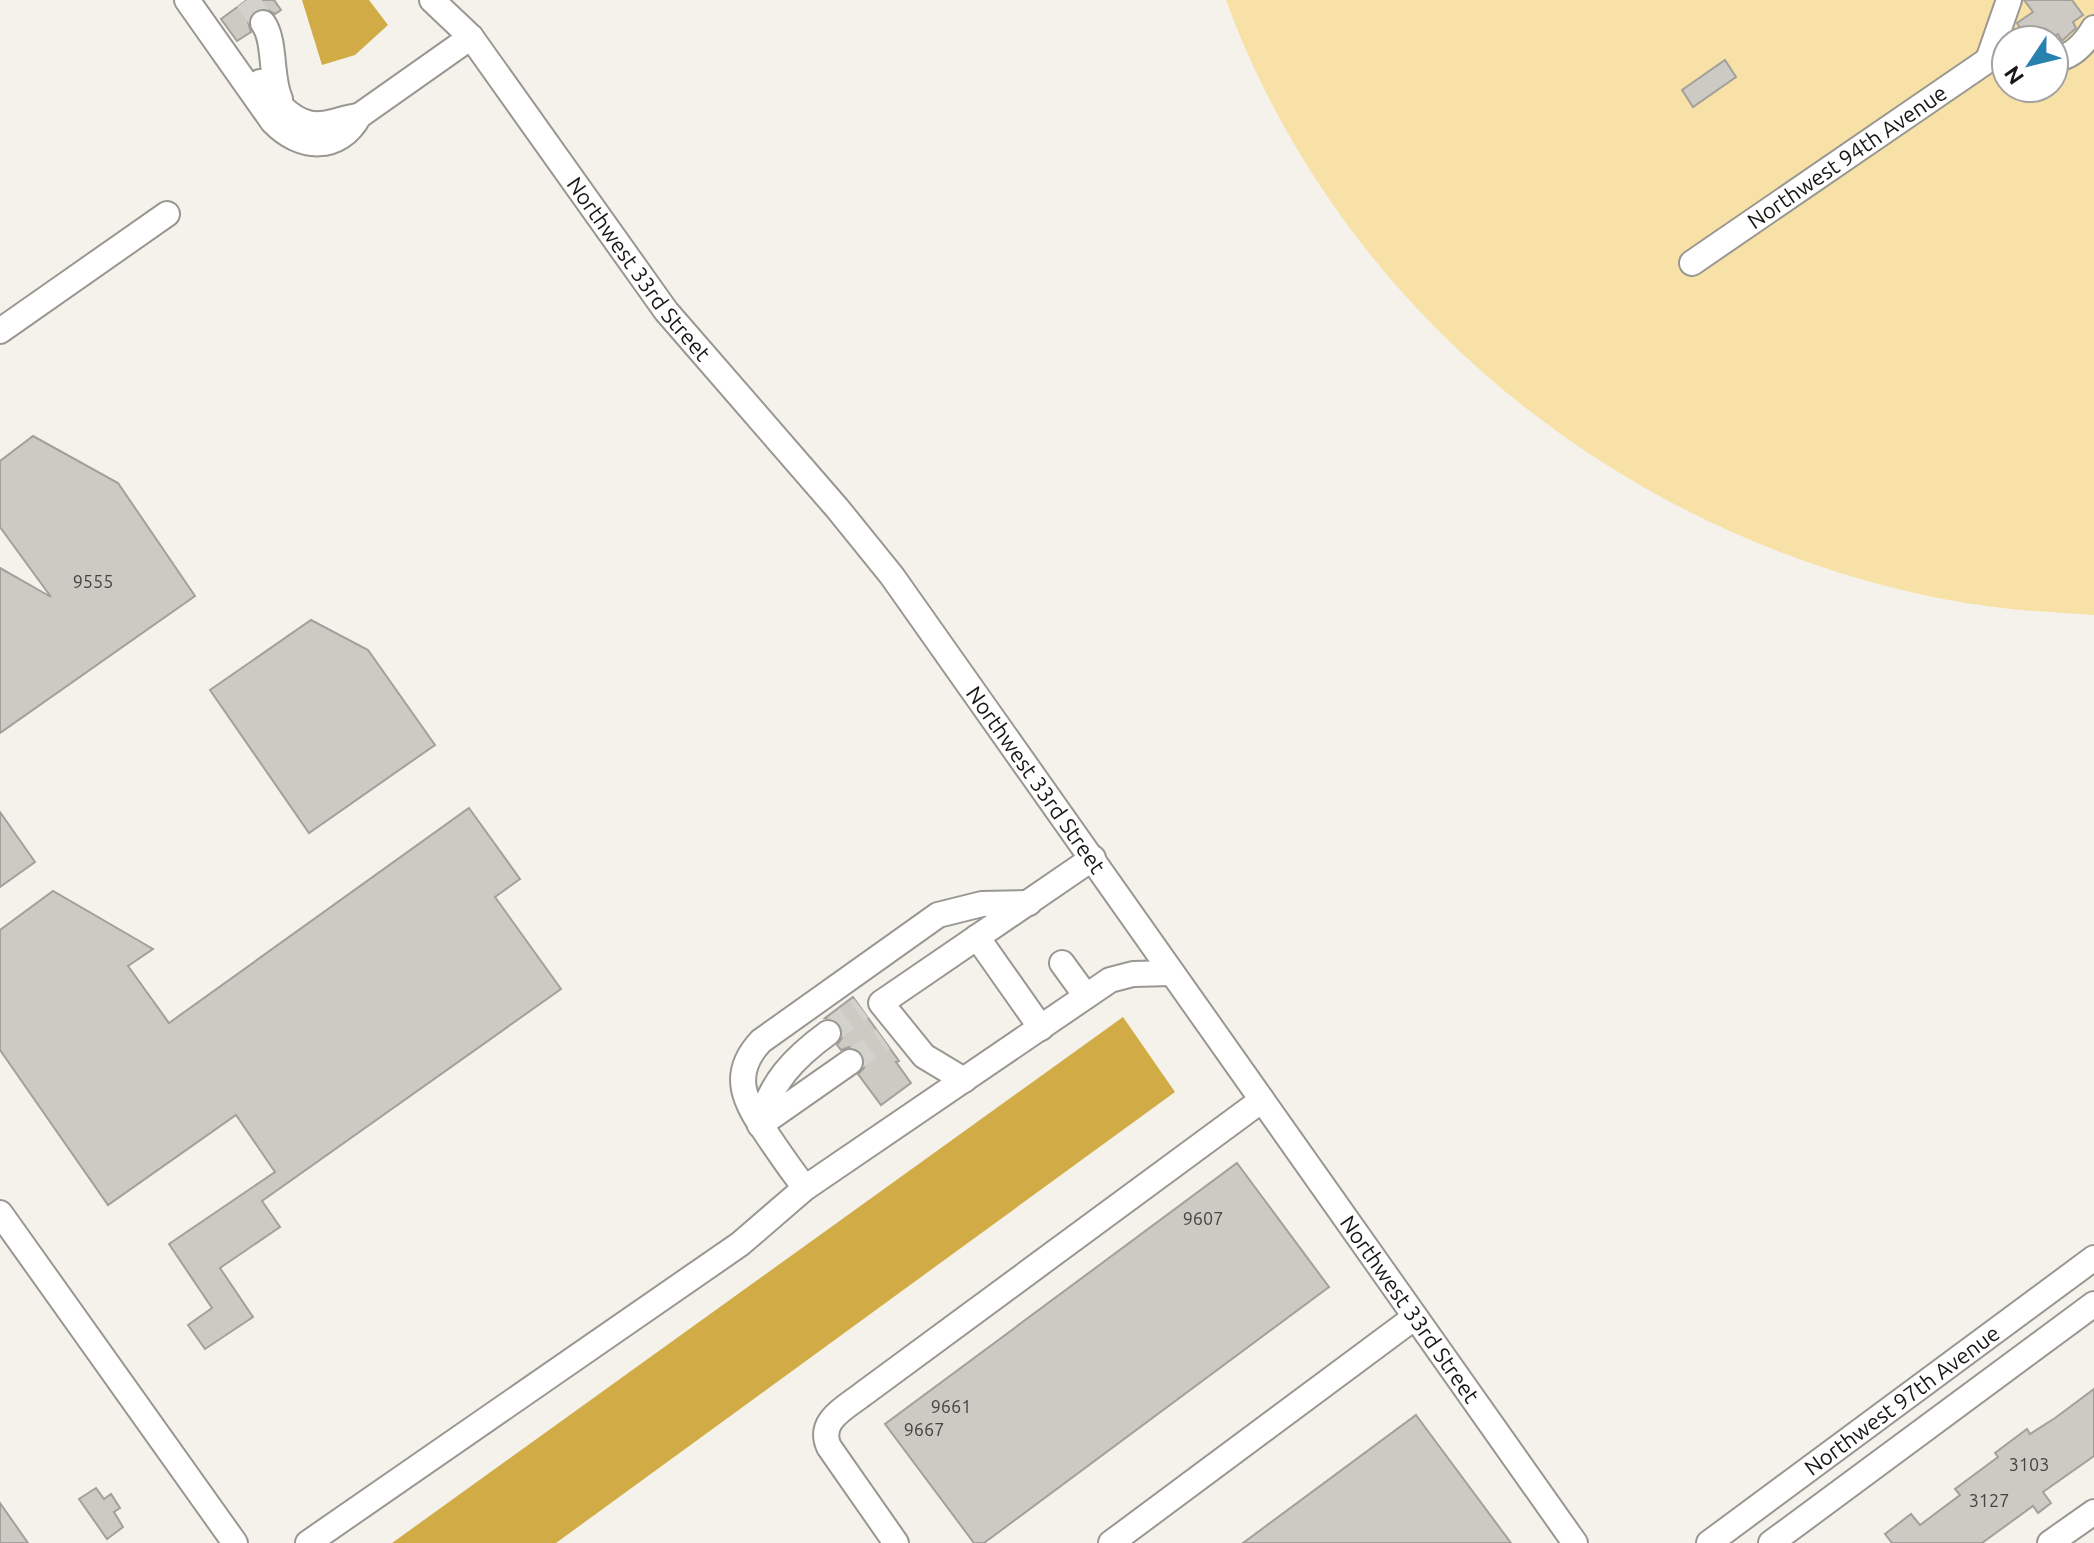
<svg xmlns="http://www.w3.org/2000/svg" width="2094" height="1543" font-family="Ubuntu,sans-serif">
<rect width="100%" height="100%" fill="#f4f2eb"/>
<path fill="#f8e1a6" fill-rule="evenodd" d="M1226 0H2094V615C2044 612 1993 609 1943 599 1621 536 1340 311 1226 0ZM2006 40H2054V88H2006Z"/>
<g fill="#d1ac46">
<polygon points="302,0 369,0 388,25 355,55 322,65"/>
<polygon points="1123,1017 1175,1092 556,1543 392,1543"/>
</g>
<g fill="#cdcac4" stroke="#a3a09b" stroke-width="2">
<polygon points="247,0 274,0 281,10 275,14 264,8 255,10 248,22 251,32 237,41 221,19"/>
<polygon points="2024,0 2072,0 2083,15 2073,22 2076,28 2062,41 2058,34 2051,38 2045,29 2028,40 2017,23 2033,12"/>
<polygon points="1725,60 1736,77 1693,107 1682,90"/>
<polygon points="33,436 118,483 195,596 0,733 0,568 51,597 0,527 0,461"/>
<polygon points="311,620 368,650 435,745 309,833 210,690"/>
<polygon points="469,808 520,879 495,897 561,989 262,1201 280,1227 220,1268 253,1317 205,1349 188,1325 212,1308 169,1244 275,1172 236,1115 108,1205 0,1050 0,930 53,891 153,949 128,966 169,1023"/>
<polygon points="0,812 35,862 0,887"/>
<polygon points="853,997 899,1061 896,1062 911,1083 881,1105 858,1074 864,1068 863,1054 857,1049 849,1047 841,1050 837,1045 842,1038 840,1025 833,1019 825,1018"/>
<polygon points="1237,1163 1329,1287 984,1543 974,1543 885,1424"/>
<polygon points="2094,1389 2094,1456 2043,1492 2051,1503 2038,1513 2033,1506 1982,1543 1892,1543 1885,1534 1911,1514 1920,1525 1960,1495 1955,1489 1998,1457 1995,1453 2027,1429 2030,1434 2055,1418"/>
<polygon points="1416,1415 1511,1543 1243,1543"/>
<polygon points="96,1488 104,1499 111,1494 120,1508 114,1512 123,1527 107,1539 79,1499"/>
<polygon points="0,1503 28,1543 0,1543"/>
</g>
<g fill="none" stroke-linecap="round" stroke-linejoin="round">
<g stroke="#d3d1cb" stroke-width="24" stroke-dasharray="24 12" stroke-linecap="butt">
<polyline points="247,0 263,23"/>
<polyline points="828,1033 861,1008"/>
<polyline points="850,1062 883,1039"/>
</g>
<g stroke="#999791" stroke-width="28">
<g id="minor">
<path d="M187 0 273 122C300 150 339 153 359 116L471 37"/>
<path id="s1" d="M432 0 471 37 666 311 837 508 892 576 1575 1543"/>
<path d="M263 23C276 41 270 77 280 99"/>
<path d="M2054 59C2072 58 2085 43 2094 28"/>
<polyline points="1988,60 2009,0"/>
<path d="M260 82C275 100 294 127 321 124 334 123 346 117 359 116"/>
<path id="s2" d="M1692 263 1988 60H2006"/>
<polyline points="0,331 167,214"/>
<polyline points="977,937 1041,1028"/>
<polyline points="1062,963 1086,996"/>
<polyline points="964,1080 924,1056 881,1003 1093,858"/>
<path d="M760 1125C769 1083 795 1057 828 1033"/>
<polyline points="760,1125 850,1062"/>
<path d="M805 1188C792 1171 780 1154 768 1136 745 1102 729 1075 761 1041L938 915 982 904 1029 903"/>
<polyline points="0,1213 235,1543"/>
<polyline points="308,1543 740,1244 805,1188 1110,980 1133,974 1172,973"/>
<path d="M896 1543 829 1447C817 1421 845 1408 863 1394L1262 1100"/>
<polyline points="1111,1543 1415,1317"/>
<path id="s3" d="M1709 1543 2094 1258"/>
<polyline points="1771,1543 2094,1304"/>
<polyline points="2050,1543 2094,1512"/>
</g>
</g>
<use href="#minor" stroke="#fff" stroke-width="24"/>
</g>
<g text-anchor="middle" stroke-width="6" stroke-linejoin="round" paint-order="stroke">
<g font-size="18" fill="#454441">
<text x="93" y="588">9555</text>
<text x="1203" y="1225">9607</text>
<text x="951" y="1413">9661</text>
<text x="924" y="1436">9667</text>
<text x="2029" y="1471">3103</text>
<text x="1989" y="1507">3127</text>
</g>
<g font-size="22" fill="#181715" stroke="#fff">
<text dy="8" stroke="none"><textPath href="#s2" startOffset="188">Northwest 94th Avenue</textPath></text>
<text dy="8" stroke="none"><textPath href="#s1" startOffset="340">Northwest 33rd Street</textPath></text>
<text dy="8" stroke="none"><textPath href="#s1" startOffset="988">Northwest 33rd Street</textPath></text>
<text dy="8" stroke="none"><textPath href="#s1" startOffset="1636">Northwest 33rd Street</textPath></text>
<text dy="8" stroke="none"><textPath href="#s3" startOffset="240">Northwest 97th Avenue</textPath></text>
</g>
</g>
<g transform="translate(2030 64) rotate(235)"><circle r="38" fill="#ffffff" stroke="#a3a2a1" stroke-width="2"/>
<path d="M0-6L14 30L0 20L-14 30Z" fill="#2881af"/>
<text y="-12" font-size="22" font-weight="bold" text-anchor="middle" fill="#181715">N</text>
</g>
</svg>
